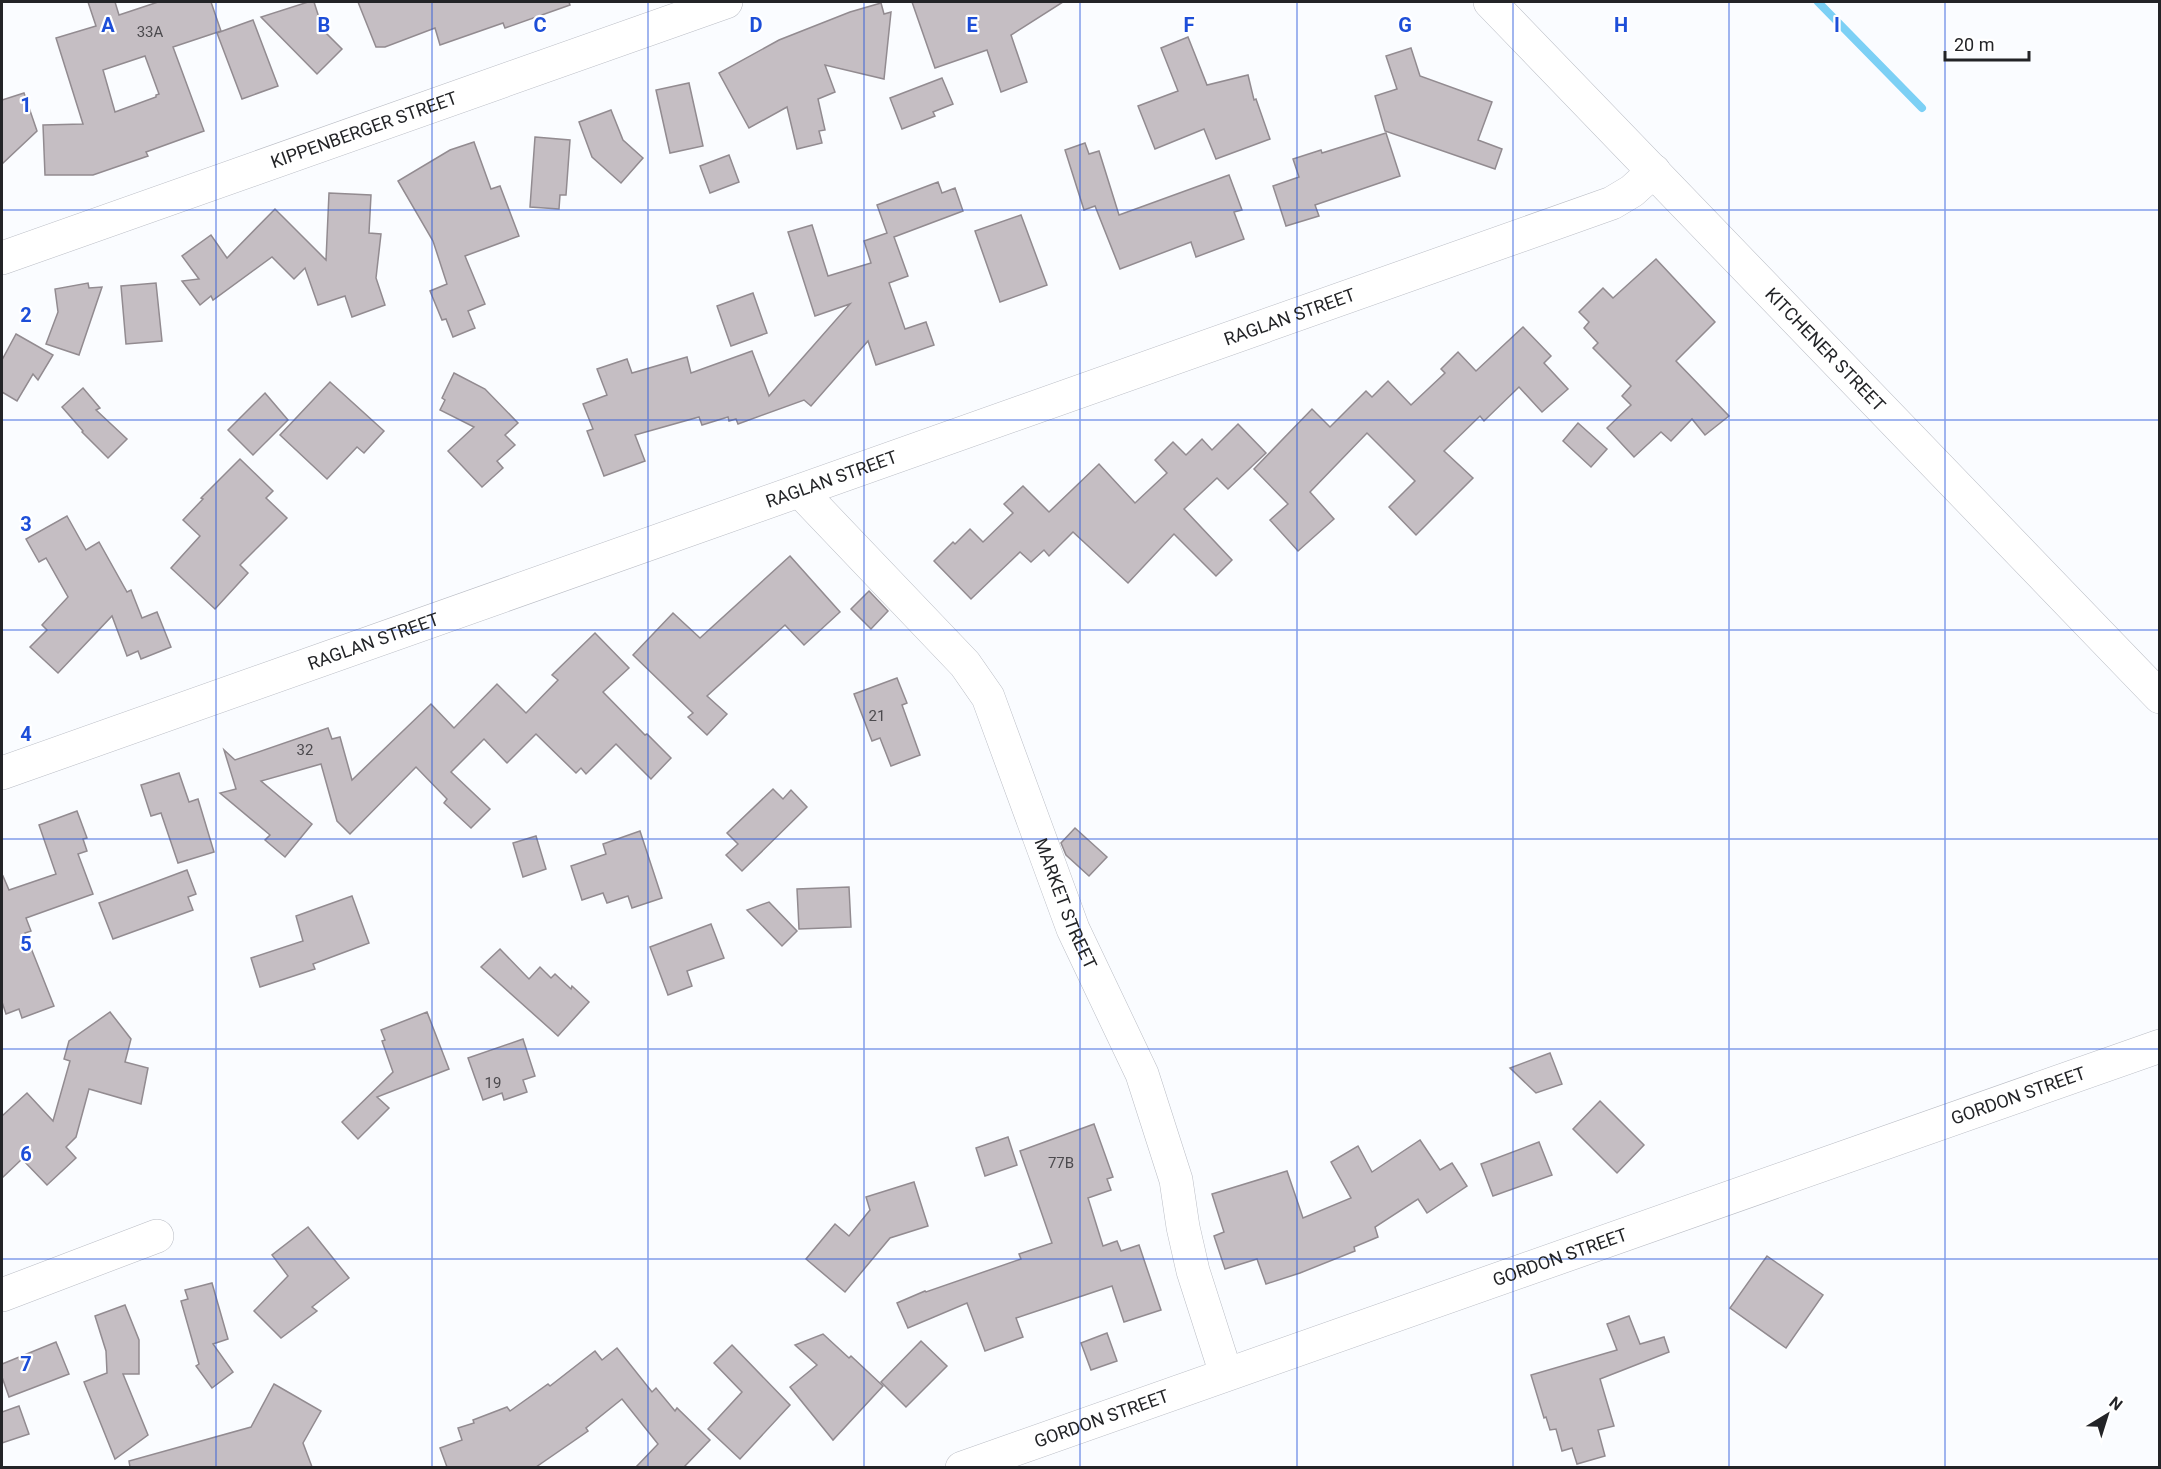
<svg xmlns="http://www.w3.org/2000/svg" width="2161" height="1469" font-family="Roboto,sans-serif">
<rect width="100%" height="100%" fill="#fafcff"/>
<g fill="none" stroke-linecap="round" stroke-linejoin="round">
<polyline stroke="#7cd0f5" stroke-width="8" points="1818,2 1922,108"/>
</g>
<g fill="#c5bec3" stroke="#928b90" stroke-width="1.5" fill-rule="evenodd">
<path d="M88 2H115L119 15 158 2H211L221 31 173 47 204 131 146 152 148 156 93 175H45L43 125 83 124 56 38 96 26ZM145 56 159 94 156 95V97L115 112 103 70Z"/>
<polygon points="308,2 314,2 323,30 342,49 317,74 261,17"/>
<polygon points="358,2 569,2 570,5 505,28 503,23 440,45 435,28 385,47 376,47"/>
<polygon points="912,2 1063,2 1011,35 1027,82 1001,92 987,50 935,68"/>
<polygon points="881,3 884,14 891,12 884,79 825,65 835,92 818,99 825,130 819,131 822,143 797,149 787,107 749,128 719,73 779,40 850,12"/>
<polygon points="253,20 278,86 242,99 217,33"/>
<polygon points="1188,37 1207,85 1248,75 1254,100 1256,99 1270,139 1216,159 1204,129 1155,149 1138,106 1178,91 1161,48"/>
<polygon points="1411,48 1420,76 1492,102 1478,140 1502,149 1495,169 1385,131 1375,96 1397,89 1386,56"/>
<polygon points="942,78 953,104 933,112 935,116 902,129 890,98"/>
<polygon points="689,83 703,146 670,153 656,90"/>
<polygon points="24,93 37,131 2,164 2,100"/>
<polygon points="611,110 623,140 643,158 621,183 592,157 579,122"/>
<polygon points="1386,133 1400,176 1315,205 1319,216 1286,226 1273,186 1299,177 1293,159 1321,150 1322,153"/>
<polygon points="535,137 570,140 566,195 560,195 559,209 530,207"/>
<polygon points="474,142 491,189 500,186 519,236 465,256 485,304 468,311 475,328 453,337 446,319 442,320 430,291 447,284 433,241 398,181 450,150"/>
<polygon points="1085,143 1089,154 1099,151 1119,215 1229,175 1242,210 1234,212 1244,239 1196,257 1191,242 1120,269 1095,206 1084,210 1065,150"/>
<polygon points="729,155 739,182 710,193 700,166"/>
<polygon points="938,182 942,193 955,188 963,211 894,237 908,276 889,283 905,329 926,322 934,345 876,365 868,341 811,406 804,400 738,424 736,419 729,421 728,417 702,425 699,417 635,435 645,461 604,476 587,431 593,429 583,404 607,395 597,369 627,359 632,373 687,357 691,373 752,351 769,396 850,304 815,316 788,232 812,225 828,276 871,263 864,241 887,233 877,205"/>
<polygon points="329,193 371,195 369,233 381,234 376,278 385,305 352,317 345,296 318,305 305,268 294,279 272,257 213,300 211,296 200,305 182,281 199,279 182,256 211,235 227,258 275,209 326,260"/>
<polygon points="1021,215 1047,285 1000,302 975,231"/>
<polygon points="1656,259 1715,322 1676,361 1729,416 1705,435 1692,419 1671,441 1661,432 1634,457 1607,428 1631,405 1622,396 1631,386 1593,348 1598,343 1584,328 1589,322 1579,312 1603,288 1613,298"/>
<polygon points="88,283 89,288 102,287 79,355 46,344 58,312 55,289"/>
<polygon points="156,283 162,341 126,344 121,286"/>
<polygon points="753,293 767,333 731,346 717,306"/>
<polygon points="1523,327 1551,356 1544,363 1568,389 1542,412 1519,387 1484,421 1480,416 1444,451 1473,478 1416,535 1389,507 1415,481 1367,433 1310,492 1334,519 1298,551 1270,520 1288,504 1254,469 1312,409 1330,427 1366,391 1372,397 1388,381 1411,405 1445,373 1441,369 1458,352 1476,371"/>
<polygon points="16,334 53,355 38,380 33,374 17,401 2,392 2,360"/>
<polygon points="454,373 485,389 518,423 505,435 515,445 497,461 503,468 482,487 448,451 474,427 440,410 445,400 442,398"/>
<polygon points="330,382 384,431 364,453 357,447 327,479 280,435"/>
<polygon points="83,388 100,408 96,410 127,439 108,458 82,432 83,431 62,407"/>
<polygon points="265,393 288,420 253,455 228,430"/>
<polygon points="1578,423 1607,449 1591,467 1563,441"/>
<polygon points="1238,424 1266,453 1228,489 1217,478 1184,509 1232,560 1216,576 1174,534 1128,583 1073,532 1049,556 1044,550 1031,562 1020,552 971,599 934,561 953,542 955,544 970,529 983,542 1013,513 1004,504 1023,486 1049,512 1099,464 1135,503 1167,473 1155,460 1173,442 1186,455 1202,439 1212,450"/>
<polygon points="240,459 273,491 266,498 287,518 240,565 248,573 215,609 171,568 200,536 183,520 203,499 201,498"/>
<polygon points="67,516 86,550 99,542 127,592 131,590 142,618 157,612 171,647 141,659 138,651 127,656 112,616 58,673 30,647 47,630 42,625 68,597 46,558 39,562 26,539"/>
<polygon points="790,556 840,612 804,645 785,625 707,696 727,714 707,735 688,717 693,713 633,655 673,613 700,638"/>
<polygon points="869,591 888,611 871,629 851,609"/>
<polygon points="595,633 629,668 603,692 645,735 647,734 671,758 651,779 616,744 586,774 581,768 576,773 536,734 507,763 484,739 451,772 490,809 471,828 444,803 447,799 416,767 350,834 337,821 321,764 261,781 312,824 285,857 265,840 270,835 220,793 236,789 224,750 235,760 328,728 332,739 340,737 352,780 431,704 454,728 497,684 526,713 558,680 552,675"/>
<polygon points="897,678 907,703 902,705 920,755 891,766 880,738 872,741 854,694"/>
<polygon points="179,773 189,802 198,799 214,852 178,863 161,813 151,816 141,785"/>
<polygon points="773,789 783,799 791,790 807,807 742,871 726,855 738,844 727,833"/>
<polygon points="77,811 87,838 83,839 87,851 78,854 93,894 26,918 31,931 25,933 54,1006 22,1018 19,1009 6,1014 2,1002 2,877 3,876 9,890 56,874 39,825"/>
<polygon points="1075,828 1107,857 1089,876 1066,855 1061,843"/>
<polygon points="640,831 662,898 632,908 628,896 607,903 603,893 582,900 571,866 606,854 603,844"/>
<polygon points="536,836 546,869 523,877 513,843"/>
<polygon points="187,870 196,894 188,897 193,910 113,939 99,903"/>
<polygon points="849,887 851,927 799,929 797,889"/>
<polygon points="352,896 369,943 313,964 315,969 260,987 251,958 303,941 296,916"/>
<polygon points="769,902 797,931 782,946 747,910"/>
<polygon points="711,924 724,958 687,971 692,986 668,995 650,947"/>
<polygon points="500,949 529,979 540,967 551,978 555,974 571,989 572,986 589,1002 558,1036 481,967"/>
<polygon points="110,1012 131,1039 125,1062 148,1068 141,1104 89,1089 76,1137 66,1147 76,1158 47,1185 22,1159 2,1178 2,1116 27,1093 53,1121 70,1061 64,1059 69,1041"/>
<polygon points="427,1012 449,1069 377,1097 389,1108 358,1139 342,1122 393,1072 382,1041 385,1040 381,1030"/>
<polygon points="523,1039 535,1076 523,1080 527,1092 504,1100 502,1093 483,1100 468,1058"/>
<polygon points="1550,1053 1562,1084 1536,1093 1510,1068"/>
<polygon points="1600,1101 1644,1145 1617,1173 1573,1129"/>
<polygon points="1094,1124 1113,1177 1107,1179 1111,1190 1088,1198 1103,1246 1117,1241 1121,1251 1139,1245 1161,1310 1124,1322 1112,1286 1016,1318 1023,1337 985,1351 967,1303 908,1328 897,1303 925,1291 926,1292 1021,1259 1019,1254 1052,1243 1020,1151"/>
<polygon points="1008,1137 1017,1165 985,1176 976,1148"/>
<polygon points="1420,1140 1440,1170 1452,1163 1467,1186 1427,1213 1418,1199 1375,1227 1378,1237 1354,1247 1355,1251 1300,1273 1266,1284 1257,1259 1225,1269 1214,1236 1224,1232 1212,1194 1287,1171 1303,1218 1351,1198 1331,1162 1358,1146 1372,1172"/>
<polygon points="1539,1142 1552,1175 1493,1196 1481,1164"/>
<polygon points="914,1182 928,1226 890,1238 845,1292 806,1259 835,1224 849,1236 870,1210 866,1197"/>
<polygon points="308,1227 349,1278 312,1307 317,1311 281,1338 254,1311 288,1276 272,1255"/>
<polygon points="1767,1256 1823,1295 1786,1348 1730,1308"/>
<polygon points="212,1283 228,1339 213,1344 233,1372 212,1388 196,1366 199,1364 181,1301 188,1299 185,1290"/>
<polygon points="125,1305 139,1340 139,1374 123,1374 148,1435 115,1459 84,1382 107,1373 106,1351 95,1316"/>
<polygon points="1629,1316 1640,1344 1664,1337 1669,1352 1600,1379 1614,1426 1598,1430 1605,1456 1577,1464 1572,1448 1562,1451 1556,1429 1550,1430 1546,1417 1544,1418 1531,1375 1617,1350 1607,1324"/>
<polygon points="1107,1333 1117,1361 1091,1370 1081,1343"/>
<polygon points="823,1334 849,1358 851,1356 883,1386 833,1440 790,1387 817,1365 795,1345"/>
<polygon points="921,1341 947,1366 906,1407 881,1382"/>
<polygon points="56,1342 69,1374 9,1397 2,1377 2,1364"/>
<polygon points="732,1345 790,1405 740,1459 708,1429 742,1392 714,1363"/>
<polygon points="617,1348 652,1392 656,1388 675,1411 677,1408 710,1440 684,1467 636,1467 658,1444 622,1399 586,1428 588,1431 536,1467 447,1467 440,1448 462,1440 458,1428 474,1423 473,1420 507,1407 510,1411 548,1384 550,1386 595,1351 602,1360"/>
<polygon points="274,1384 321,1411 303,1443 312,1467 130,1467 129,1461 251,1427"/>
<polygon points="19,1406 29,1434 2,1443 2,1412"/>
</g>
<g fill="none" stroke-linecap="round" stroke-linejoin="round">
<g stroke="#babdc5" stroke-width="34">
<g id="minor">
<path id="s1" d="M1490 2 2160 697"/>
<path id="s2" d="M2 258 726 2"/>
<path id="s3" d="M800 491 965 664 988 697 1073 929 1142 1074 1176 1180 1183 1227 1193 1271 1226 1374"/>
<path id="s4" d="M2 773 1612 203 1632 191 1654 171"/>
<polyline points="2,1295 157,1236"/>
<path id="s5" d="M962 1468 2160 1046"/>
</g>
</g>
<use href="#minor" stroke="#fff" stroke-width="33"/>
</g>
<path fill="none" stroke="#1d4ed8" stroke-width="1.5" stroke-opacity="0.55" d="M216 2V1468M432 2V1468M648 2V1468M864 2V1468M1080 2V1468M1297 2V1468M1513 2V1468M1729 2V1468M1945 2V1468M2 210H2160M2 420H2160M2 630H2160M2 839H2160M2 1049H2160M2 1259H2160"/>
<g text-anchor="middle" stroke-width="4.5" stroke-linejoin="round" paint-order="stroke">
<g font-size="15" fill="#4c4a4e">
<text x="150" y="37">33A</text>
<text x="877" y="721">21</text>
<text x="305" y="755">32</text>
<text x="493" y="1088">19</text>
<text x="1061" y="1168">77B</text>
</g>
<g font-size="18" fill="#232427" stroke="#fff">
<text dy="6" stroke="none"><textPath href="#s2" startOffset="384">KIPPENBERGER STREET</textPath></text>
<text dy="6" stroke="none"><textPath href="#s4" startOffset="1366">RAGLAN STREET</textPath></text>
<text dy="6" stroke="none"><textPath href="#s1" startOffset="483">KITCHENER STREET</textPath></text>
<text dy="6" stroke="none"><textPath href="#s4" startOffset="880">RAGLAN STREET</textPath></text>
<text dy="6" stroke="none"><textPath href="#s4" startOffset="394">RAGLAN STREET</textPath></text>
<text dy="6" stroke="none"><textPath href="#s3" startOffset="500">MARKET STREET</textPath></text>
<text dy="6" stroke="none"><textPath href="#s5" startOffset="1120">GORDON STREET</textPath></text>
<text dy="6" stroke="none"><textPath href="#s5" startOffset="634">GORDON STREET</textPath></text>
<text dy="6" stroke="none"><textPath href="#s5" startOffset="148">GORDON STREET</textPath></text>
</g>
</g>
<g font-size="20" text-anchor="middle" font-weight="bold" fill="#1d4ed8" stroke="#fff" stroke-width="4.5" stroke-linejoin="round" paint-order="stroke">
<text x="108" y="32">A</text>
<text x="324" y="32">B</text>
<text x="540" y="32">C</text>
<text x="756" y="32">D</text>
<text x="972" y="32">E</text>
<text x="1189" y="32">F</text>
<text x="1405" y="32">G</text>
<text x="1621" y="32">H</text>
<text x="1837" y="32">I</text>
<text x="26" y="112">1</text>
<text x="26" y="322">2</text>
<text x="26" y="531">3</text>
<text x="26" y="741">4</text>
<text x="26" y="951">5</text>
<text x="26" y="1161">6</text>
<text x="26" y="1371">7</text>
</g>
<rect width="2161" height="1469" fill="none" stroke="#232427" stroke-width="6"/>
<g transform="translate(2107 1415) rotate(38)" stroke="#ffffff" stroke-width="4.5" paint-order="stroke">
<path d="M0-4.5L10 22L0 15L-10 22Z" fill="#232427"/>
<text y="-9" font-size="16" font-weight="bold" text-anchor="middle" fill="#232427">N</text>
</g>
<path d="M1945 51v9h84v-9" fill="none" stroke="#232427" stroke-width="3"/>
<text x="1954" y="51" font-size="18" fill="#232427" stroke="#ffffff" stroke-width="4.5" paint-order="stroke">20 m</text>
</svg>
